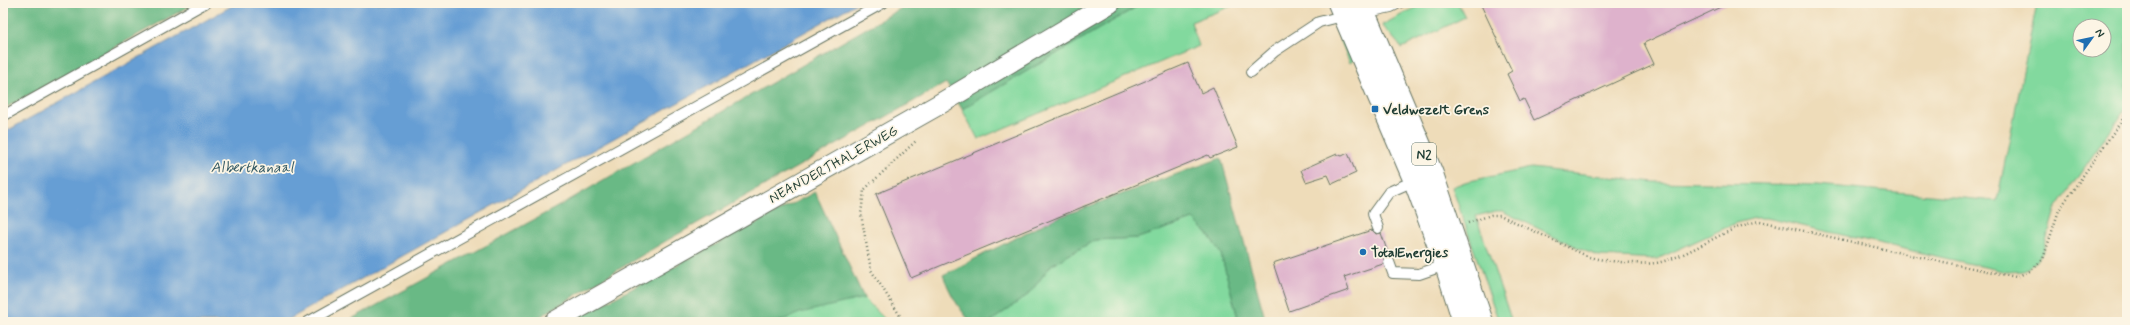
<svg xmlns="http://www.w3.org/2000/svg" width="2130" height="325" font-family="Mynerve,sans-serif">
<rect width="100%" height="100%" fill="#fcf5e5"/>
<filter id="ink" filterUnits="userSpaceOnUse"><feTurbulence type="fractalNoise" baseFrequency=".025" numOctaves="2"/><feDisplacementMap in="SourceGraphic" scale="8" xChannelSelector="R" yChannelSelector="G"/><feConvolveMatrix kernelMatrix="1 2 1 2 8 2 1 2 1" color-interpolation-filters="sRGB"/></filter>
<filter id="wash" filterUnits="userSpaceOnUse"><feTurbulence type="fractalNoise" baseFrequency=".012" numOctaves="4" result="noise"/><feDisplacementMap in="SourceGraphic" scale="16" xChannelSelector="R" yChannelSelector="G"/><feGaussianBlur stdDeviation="0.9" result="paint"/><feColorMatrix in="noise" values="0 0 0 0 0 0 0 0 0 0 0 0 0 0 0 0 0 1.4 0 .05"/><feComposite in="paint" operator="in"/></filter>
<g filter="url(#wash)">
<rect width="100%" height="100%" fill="#eedcb9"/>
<g fill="#82d99e" stroke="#508b69" fill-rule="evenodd">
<polygon points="1143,3 1239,3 1191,22 1199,46 978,139 962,109"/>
<polygon points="1424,3 1458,3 1465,17 1402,48 1382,25"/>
<path d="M2037 3H2127V106L2055 210 2043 251 2037 262 2024 271 2007 272 1767 218H1755L1736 223 1657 259 1599 256 1585 251 1502 211H1496L1476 216 1512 322H1499L1452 187 1465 182 1531 168 1654 182 1817 185 1997 201ZM2080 26H2104V50H2080Z"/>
<polygon points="1335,27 1342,27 1356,58 1350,63"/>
<polygon points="1193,219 1208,234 1221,254 1239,322 990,322 1029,294 1051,265 1095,240 1138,238"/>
<polygon points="799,291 864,298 888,322 753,322"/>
</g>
<g fill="#69b985" stroke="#447b5c">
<polygon points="3,3 195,3 3,109"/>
<polygon points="910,3 1143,3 962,109 946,83 664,242 531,322 346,322 559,206"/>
<path d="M1221 158 1266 322H1239L1221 254 1208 234 1193 219 1138 238 1095 240 1051 265 1029 294 990 322H971C958 308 950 293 943 275L1051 220Z"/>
<polygon points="815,192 864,298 800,313 778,322 569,322"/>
</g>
<polygon fill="#669ed4" stroke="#426e84" points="237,3 857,3 284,322 3,322 3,133"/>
<g id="blocks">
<g fill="#deb2cc">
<polygon points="1480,3 1729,3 1644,43 1654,64 1534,120 1524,99 1520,101 1507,74 1512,71"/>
<polygon points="1188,63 1201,93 1213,87 1238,147 1210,158 1208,155 911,278 876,194"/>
<polygon points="1348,153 1356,173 1332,184 1328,175 1306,182 1301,170 1337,154 1342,156"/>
<polygon points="1372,230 1376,234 1381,233 1389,256 1384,258 1383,264 1344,277 1349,290 1289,311 1273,263"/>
</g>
</g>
</g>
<g filter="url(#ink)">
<use href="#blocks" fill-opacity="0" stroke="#677563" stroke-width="1"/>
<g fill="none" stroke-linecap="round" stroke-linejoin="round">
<g stroke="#677563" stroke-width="12">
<g id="service">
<polyline points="1363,13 1391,7 1399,3"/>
<polyline points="1251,72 1275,51 1319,22 1347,15"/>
<polyline points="3,116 205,3"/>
<polyline points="1378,228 1373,214 1389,192 1416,180"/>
<polyline points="1389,262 1393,273 1419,274 1448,264"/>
<polyline points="308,322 883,3"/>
</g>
</g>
<g stroke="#677563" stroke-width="22">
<polyline id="minor" points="554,322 938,105 1110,3"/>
</g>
<g stroke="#677563" stroke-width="24">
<g id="primary">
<polyline points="1339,3 1415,181 1446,265 1464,322"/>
<polyline points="1360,3 1432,174 1482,322"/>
</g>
</g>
<g stroke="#677563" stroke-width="2.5" stroke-dasharray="1 3" stroke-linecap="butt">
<path d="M1468 223 1491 215H1500L1589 257C1604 261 1647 266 1661 262 1696 253 1725 227 1760 221L1910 255 2016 277 2030 271 2043 259 2059 210 2127 113"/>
<polyline points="904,322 871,270 861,214 864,190 917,140"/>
</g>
<use href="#service" stroke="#fff" stroke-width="10"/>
<use href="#minor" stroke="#fff" stroke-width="20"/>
<use href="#primary" stroke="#fff" stroke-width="22"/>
</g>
</g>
<g fill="#1f6fb2" stroke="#fcf5e5" stroke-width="1.5">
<rect x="1371" y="105" width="8" height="8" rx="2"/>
<circle cx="1363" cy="252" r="4"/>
</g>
<g text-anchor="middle" stroke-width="3.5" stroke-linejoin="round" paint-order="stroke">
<rect fill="#fcf5e5" stroke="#617469" stroke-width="1" x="1412" y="143" width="24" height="22" rx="3"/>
<g font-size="13" font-weight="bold" fill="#1f3d34">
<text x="1424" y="159">N2</text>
</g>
<g font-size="14" font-weight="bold" fill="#1f3d34" stroke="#fcf5e5" text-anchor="start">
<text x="1383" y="114">Veldwezelt Grens</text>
<text x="1371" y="257">TotalEnergies</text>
</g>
<g font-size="14" fill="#1f3d34" stroke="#fcf5e5">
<text transform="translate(833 164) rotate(-29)" y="5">NEANDERTHALERWEG</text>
</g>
<g font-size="15" font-style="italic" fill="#345a64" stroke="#fcf5e5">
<text x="252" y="172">Albertkanaal</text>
</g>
</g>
<rect width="2130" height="325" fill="none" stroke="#fcf5e5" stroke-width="16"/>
<g transform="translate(2092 38) rotate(57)"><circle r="19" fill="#fcf5e5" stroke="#a4ab9e"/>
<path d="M0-3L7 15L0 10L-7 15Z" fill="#1f6fb2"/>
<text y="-6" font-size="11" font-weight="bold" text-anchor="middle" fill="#1f3d34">N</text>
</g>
</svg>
